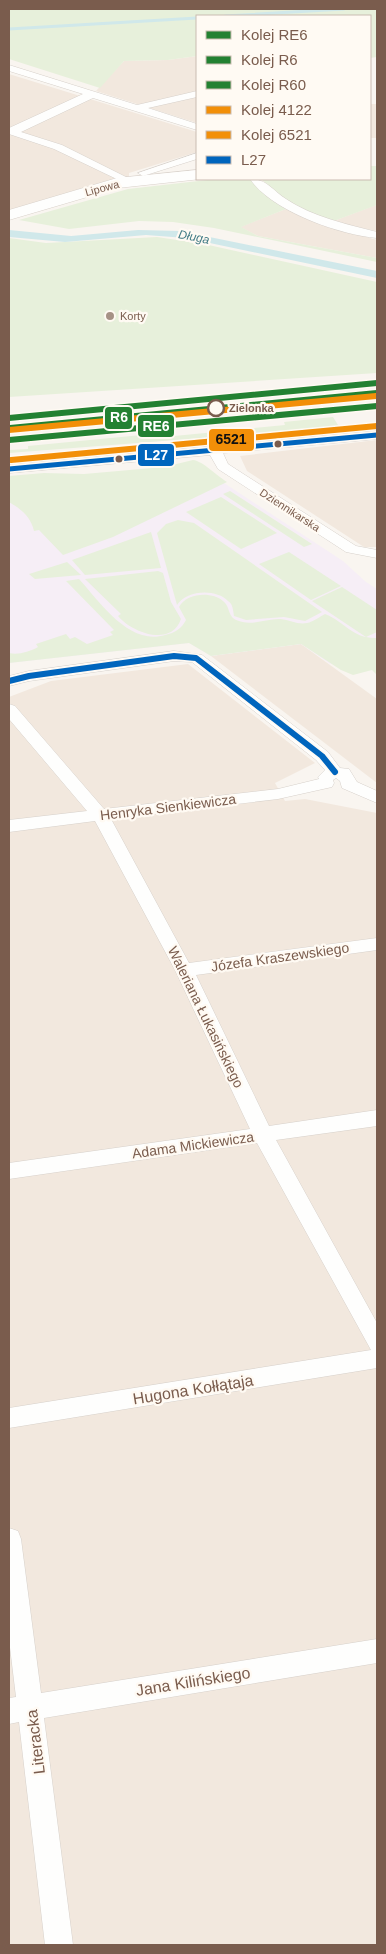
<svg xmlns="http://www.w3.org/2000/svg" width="386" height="1954" font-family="Arial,sans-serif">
<rect width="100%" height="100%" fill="#f9f5f0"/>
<g fill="#f2e8de">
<polygon points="197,56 197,123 96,91 124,61 168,60"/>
<polygon points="9,74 197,132 197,152 129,173 129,181 9,214"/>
<rect x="370" y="104" width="7" height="34"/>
<polygon points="377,205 377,231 331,222 376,205"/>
<polygon points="286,209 323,225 377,240 377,258 258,236 240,227"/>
<polygon points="377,440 377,547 364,547 247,471 240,456"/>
<polygon points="301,644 377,699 377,783 211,656"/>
<polygon points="188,664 315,763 275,783 285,801 305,799 377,813 377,1945 9,1945 9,697 51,681"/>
</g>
<polygon fill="#f6eef6" points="224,483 343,561 366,582 377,589 377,642 330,664 301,644 211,656 189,643 9,663 9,494"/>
<g fill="#e7f0db">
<polygon points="9,9 377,9 377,57 370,58 370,16 197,16 197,56 168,60 124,61 100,88 9,59"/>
<polygon points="370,166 377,166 377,205 331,222 294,207 261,179 370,179"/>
<polygon points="216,179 251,179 271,199 286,209 241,227 258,236 377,258 377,262 214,228 173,222 139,221 69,229 19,220 128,189"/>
<polygon points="157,237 204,244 377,282 377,373 9,397 9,238 46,243"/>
<polygon points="333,417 338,425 356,426 9,453 9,450 28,449 28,446 162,433 164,437 285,425 284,422"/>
<path d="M193 460C203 461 217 476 227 482L113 537 63 555 39 530 34 531C31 517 21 509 9 502V476L44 473 84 474 164 467Z"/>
<polygon points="230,491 312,544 304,547 223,494"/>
<polygon points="221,497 277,533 241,549 186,512"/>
<path d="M178 520 194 523 322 612 305 621 284 617 246 620 234 616C233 610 233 604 228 601 216 588 186 590 177 605L157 533 166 524Z"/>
<polygon points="151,532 161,568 85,575 72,560"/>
<polygon points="289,552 341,586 311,600 259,564"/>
<polygon points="67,562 81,575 35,579 29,574"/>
<path d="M158 571 163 573 171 602 181 619C171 648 131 632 118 616L121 614 85 579Z"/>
<path d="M79 579C100 602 129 646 165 635 175 633 182 628 186 620L179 607C186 593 212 591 223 601 231 607 227 618 239 621 253 626 267 618 281 619 289 620 299 625 307 623 313 622 319 617 325 614 345 622 353 639 377 638V675L372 670 353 675 341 670 301 644 211 656 189 643 9 663V653C18 655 29 652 38 647L36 644 66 634 70 639 75 637 87 644 113 635 110 632 114 630 66 581Z"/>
<polygon points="342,587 377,610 377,632 366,637 312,601"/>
</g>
<polygon fill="#d0e8ea" points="9,230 71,236 138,230 180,231 377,271 377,278 186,238 146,235 65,242 9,237"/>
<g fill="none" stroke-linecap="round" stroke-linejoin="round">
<g stroke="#d0e8ea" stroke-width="3">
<polyline points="225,16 344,9"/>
<polyline points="9,29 197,18"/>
</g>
<g stroke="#d7d1cb" stroke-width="1">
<g id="street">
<polygon points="9,65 137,105 197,91 197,97 148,108 197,124 197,130 93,98 21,132 62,145 134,181 133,183 125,183 54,149 9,134 9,128 83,94 9,71"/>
<polygon points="197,153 197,159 143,176 138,173"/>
<path d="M250 179C267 179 272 190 286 199 313 217 346 224 377 232V238C340 235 271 211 250 179Z"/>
<polygon points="377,431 377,439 223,453 228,464 245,475 356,546 377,550 377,558 346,552 218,469 210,455 9,473 9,465"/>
<polygon points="174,651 202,655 328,752 340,768 349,769 357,782 377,791 377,803 342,788 340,781 336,778 333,780 334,783 332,787 278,799 111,819 189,963 377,938 377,950 196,975 269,1126 377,1110 377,1126 276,1140 377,1323 377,1368 9,1428 9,1408 371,1350 257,1143 9,1179 9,1163 250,1129 175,970 95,821 9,832 9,820 87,811 9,719 9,704 15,706 104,809 278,789 319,779 318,777 325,770 316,760 192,662 174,661 29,681 9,686 9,676 29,671"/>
<polygon points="9,1528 18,1531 21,1539 41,1693 377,1639 377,1663 44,1718 73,1945 45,1945 19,1722 9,1724 9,1698 16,1697 9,1639"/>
</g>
</g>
<g stroke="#d9d2cb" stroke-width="1">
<polygon id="secondary" points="197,170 197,179 201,179 118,188 9,220 9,210 117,178"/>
</g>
<use href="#street" fill="#fefefd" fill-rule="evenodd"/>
<use href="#secondary" fill="#fefefd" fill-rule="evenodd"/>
<g stroke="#fffaf3" stroke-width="8">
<polyline id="bus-1-far1" points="9,469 377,435"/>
</g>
<g stroke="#fffaf3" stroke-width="9">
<polyline id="bus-1" points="9,681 29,676 174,656 196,658 322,756 335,772"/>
</g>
<use href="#bus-1-far1" stroke="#0065bd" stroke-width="5"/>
<use href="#bus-1" stroke="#0065bd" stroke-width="6"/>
<g stroke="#fffaf3" stroke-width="9">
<polyline id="rail-1" points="9,440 377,406"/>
</g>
<g stroke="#fffaf3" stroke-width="9">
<polyline id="rail-2" points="10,428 377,393"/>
</g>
<g stroke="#fffaf3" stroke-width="9">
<polyline id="rail-3" points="9,418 377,383"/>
</g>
<g stroke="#fffaf3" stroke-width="9">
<polyline id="rail-4" points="9,430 376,396"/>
</g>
<g stroke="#fffaf3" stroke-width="9">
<polyline id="rail-5" points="11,460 377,426"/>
</g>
<use href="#rail-1" stroke="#238132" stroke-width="6"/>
<use href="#rail-2" stroke="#238132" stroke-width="6"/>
<use href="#rail-3" stroke="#238132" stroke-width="6"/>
<use href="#rail-4" stroke="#f28f08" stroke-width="6"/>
<use href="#rail-5" stroke="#f28f08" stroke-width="6"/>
</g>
<circle fill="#a69286" stroke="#fffaf3" stroke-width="2" cx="110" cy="316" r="5"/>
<circle fill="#fffaf3" stroke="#7a5c4d" stroke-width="2.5" cx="216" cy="408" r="8"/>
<g fill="#7a5c4d" stroke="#fffaf3" stroke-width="2">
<circle cx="278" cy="444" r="4.5"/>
<circle cx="119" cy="459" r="4.5"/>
</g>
<g text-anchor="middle" stroke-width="4.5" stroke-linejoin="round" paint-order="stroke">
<g font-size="11" fill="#7a5c4d" stroke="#fffaf3">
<text transform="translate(102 188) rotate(-15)" y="4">Lipowa</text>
<text transform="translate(290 510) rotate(33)" y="4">Dziennikarska</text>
</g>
<g font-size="11" fill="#7a5c4d" stroke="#fffaf3" text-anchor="start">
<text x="120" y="320">Korty</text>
</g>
<g font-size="11" font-weight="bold" fill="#7a5c4d" stroke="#fffaf3" text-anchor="start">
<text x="229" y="412">Zielonka</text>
</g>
<g font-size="12" font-style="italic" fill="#437c86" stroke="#fffaf3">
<text transform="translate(194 237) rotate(11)" y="4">Długa</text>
</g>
<g font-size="14" fill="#7a5c4d" stroke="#fffaf3">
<text transform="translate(168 807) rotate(-7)" y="5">Henryka Sienkiewicza</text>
<text transform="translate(280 957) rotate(-8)" y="5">Józefa Kraszewskiego</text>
<text transform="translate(206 1017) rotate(64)" y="5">Waleriana Łukasińskiego</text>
<text transform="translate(193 1145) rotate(-8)" y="5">Adama Mickiewicza</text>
</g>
<g font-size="16" fill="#7a5c4d" stroke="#fffaf3">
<text transform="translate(193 1389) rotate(-9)" y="6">Hugona Kołłątaja</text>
<text transform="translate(193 1681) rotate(-9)" y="6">Jana Kilińskiego</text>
<text transform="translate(35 1742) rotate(-97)" y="6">Literacka</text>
</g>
</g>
<g stroke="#fffaf3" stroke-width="2">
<rect x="104" y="406" width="29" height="24" rx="5" fill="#238132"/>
<rect x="137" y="414" width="38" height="24" rx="5" fill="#238132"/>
<rect x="208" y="428" width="47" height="24" rx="5" fill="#f28f08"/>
<rect x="137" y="443" width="38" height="24" rx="5" fill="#0065bd"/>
</g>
<g font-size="14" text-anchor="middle" font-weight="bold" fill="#fff">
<text x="119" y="422">R6</text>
<text x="156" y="431">RE6</text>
<text x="156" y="460">L27</text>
</g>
<g font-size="14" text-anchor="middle" font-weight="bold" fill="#111">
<text x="231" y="444">6521</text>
</g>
<rect width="386" height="1954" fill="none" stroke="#7a5c4d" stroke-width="20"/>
<rect x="196" y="15" width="175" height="165" fill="#fffaf3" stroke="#cabbb1"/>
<rect x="206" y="31" width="25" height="8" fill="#238132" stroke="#cabbb1"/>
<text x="241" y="40" font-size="15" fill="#7a5c4d">Kolej RE6</text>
<rect x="206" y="56" width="25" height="8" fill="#238132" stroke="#cabbb1"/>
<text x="241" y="65" font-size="15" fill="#7a5c4d">Kolej R6</text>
<rect x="206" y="81" width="25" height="8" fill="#238132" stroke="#cabbb1"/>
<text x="241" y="90" font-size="15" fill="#7a5c4d">Kolej R60</text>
<rect x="206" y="106" width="25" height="8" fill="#f28f08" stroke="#cabbb1"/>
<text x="241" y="115" font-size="15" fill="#7a5c4d">Kolej 4122</text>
<rect x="206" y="131" width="25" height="8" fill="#f28f08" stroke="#cabbb1"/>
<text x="241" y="140" font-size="15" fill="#7a5c4d">Kolej 6521</text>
<rect x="206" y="156" width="25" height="8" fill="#0065bd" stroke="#cabbb1"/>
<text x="241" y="165" font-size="15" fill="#7a5c4d">L27</text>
</svg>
